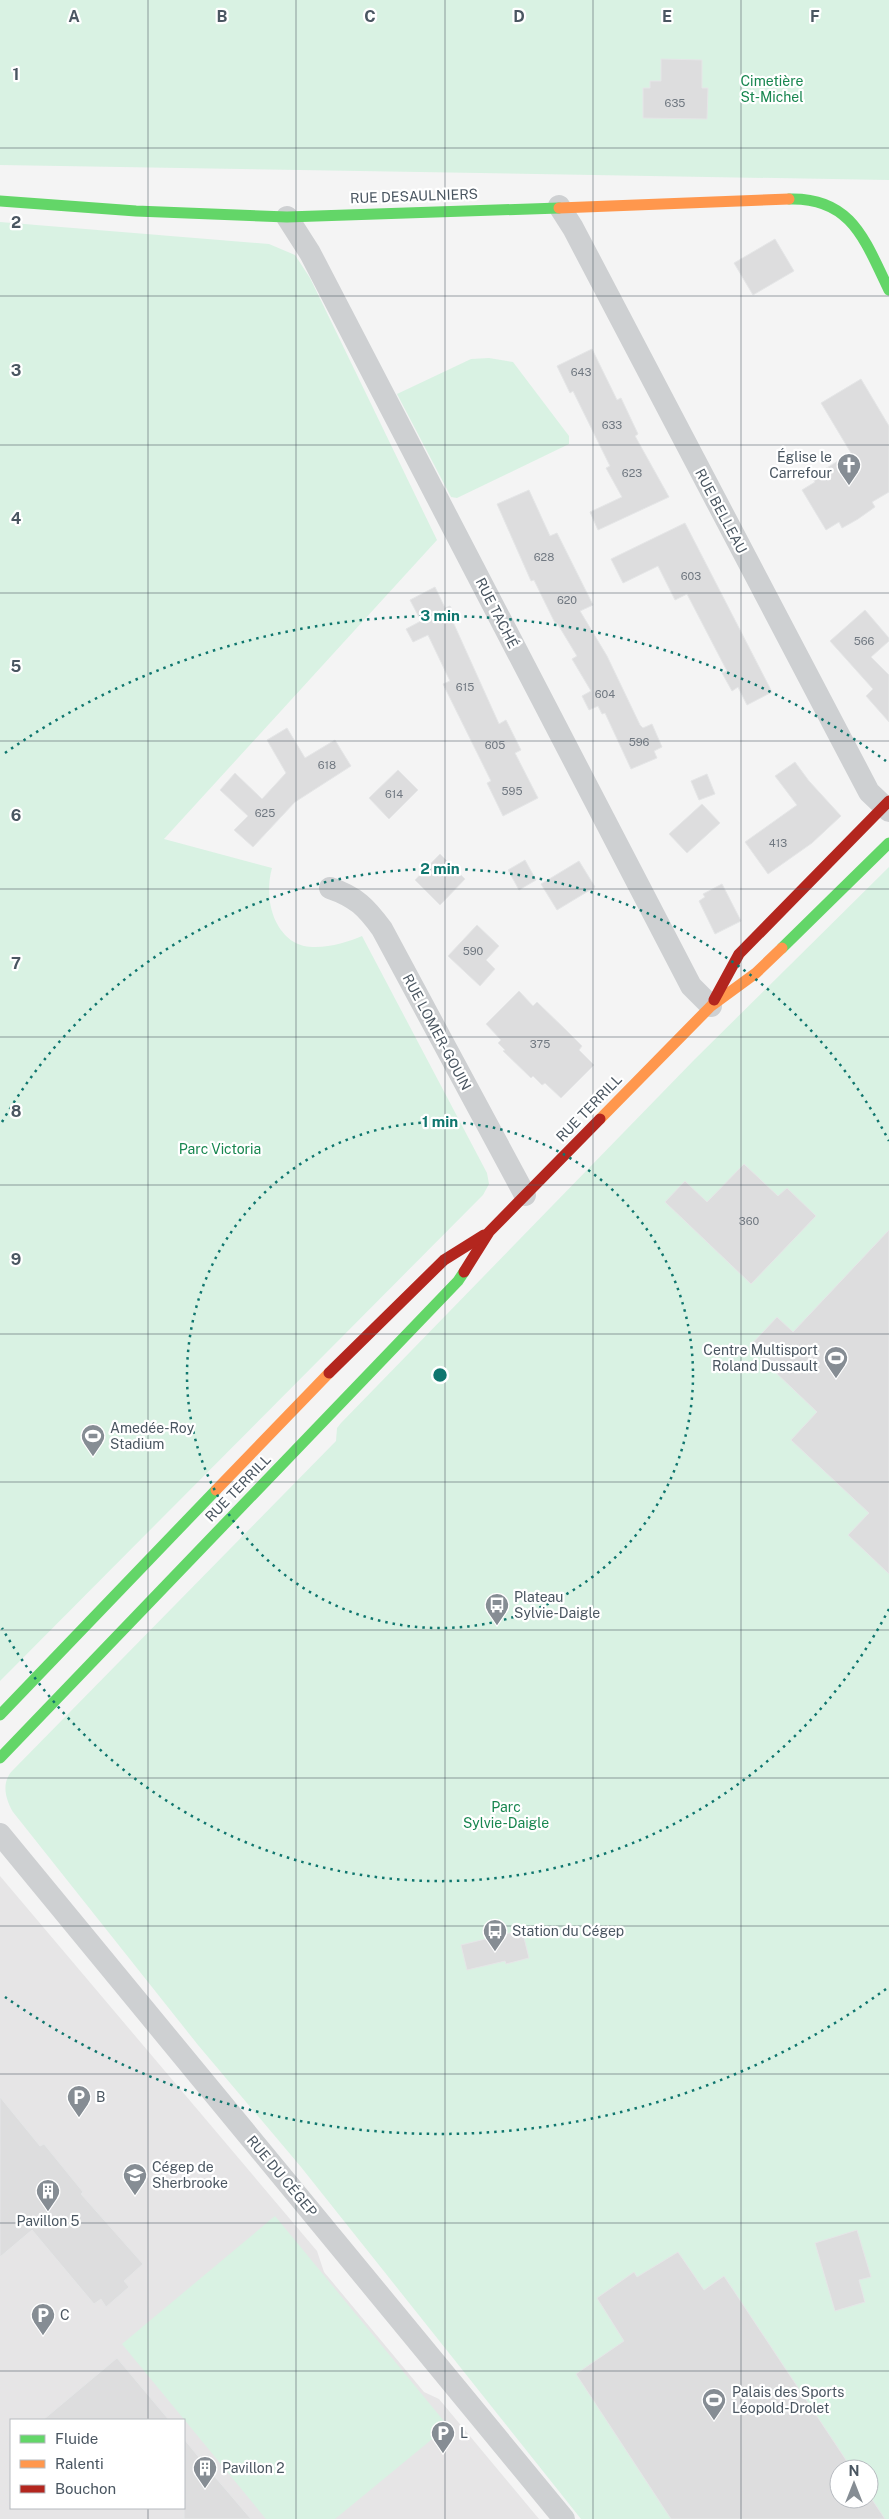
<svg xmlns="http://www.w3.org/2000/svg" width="889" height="2519" font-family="'Public Sans',sans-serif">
<rect width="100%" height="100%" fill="#f4f4f4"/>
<path fill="#e6e5e6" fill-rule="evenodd" d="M0 1876 317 2251 324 2272 424 2392 439 2399 539 2519H0ZM11 2420H184V2508H11Z"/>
<g fill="#d9f2e3" fill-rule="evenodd">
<polygon points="0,0 889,0 889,180 0,165"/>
<path d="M0 222 269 244 295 255 310 278 437 540 164 839 272 868C265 893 270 927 294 942 312 953 344 944 362 936L487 1173 489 1184 483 1195 0 1681Z"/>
<polygon points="489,358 513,362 569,436 569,444 457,498 451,497 397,394 471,359"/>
<path d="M889 867V2519H581L301 2167 198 2045 13 1812C5 1798 1 1782 13 1770L336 1441 337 1428 341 1423 695 1059ZM839 2469H869V2499H839Z"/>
<polygon points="275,2216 448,2426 335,2519 266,2519 122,2344"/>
</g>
<g fill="#ddddde" stroke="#e5e6e7">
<polygon points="661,59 702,60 702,88 708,88 707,119 643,118 643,88 650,88 650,81 661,81"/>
<polygon points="775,239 794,271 753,295 734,263"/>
<polygon points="592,349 617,400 621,398 638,434 635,436 669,497 598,530 590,512 622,497 606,468 610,466 573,391 570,393 557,366"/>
<polygon points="861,379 889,426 889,492 872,502 875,507 858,519 842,528 839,522 826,530 802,490 815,482 812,477 851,453 821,403"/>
<polygon points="529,490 550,536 557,533 593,605 580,611 607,656 640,725 643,728 652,724 662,747 654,751 657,758 631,769 605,713 602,714 598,706 589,710 582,696 591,691 572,659 577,656 557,623 555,623 534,580 531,581 497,504"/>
<polygon points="685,523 772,692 747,705 738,687 732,691 722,673 727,671 687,594 675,600 658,566 623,583 611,559"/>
<polygon points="435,587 445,608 450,606 457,620 453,622 499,724 506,720 521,750 515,753 538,798 503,816 487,783 491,781 443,684 450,681 428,635 413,642 406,629 421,621 410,600"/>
<polygon points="865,610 889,638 889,641 871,657 889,675 889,722 866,696 873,689 830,641"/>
<polygon points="287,728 305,758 335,740 351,766 295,802 253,847 234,830 248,816 220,790 235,773 262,799 286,773 267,740"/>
<polygon points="795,762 809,781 841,816 812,843 768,874 745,842 797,805 775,776"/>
<polygon points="398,770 418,790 389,819 369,798"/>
<polygon points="707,774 715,794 699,800 691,781"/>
<polygon points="702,804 720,823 687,853 669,834"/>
<polygon points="440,854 465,879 440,905 415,880"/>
<polygon points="525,860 536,880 519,890 508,870"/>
<polygon points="579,861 595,887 557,910 541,884"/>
<polygon points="722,884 741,921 715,934 699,901 705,897 703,894"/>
<polygon points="477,925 499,946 486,960 495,969 480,986 448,956"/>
<polygon points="519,991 533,1006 537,1002 567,1031 582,1046 579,1050 594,1065 561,1098 545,1083 542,1085 533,1076 531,1078 503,1051 505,1050 498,1043 501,1040 486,1024"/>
<polygon points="744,1164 778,1196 787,1188 816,1216 751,1284 665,1202 685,1181 707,1202"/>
<polygon points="889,1230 889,1574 848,1535 869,1513 791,1440 817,1412 749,1347 777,1317 793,1332"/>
<polygon points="522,1930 529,1958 506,1964 505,1961 467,1970 461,1945"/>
<polygon points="0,2097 40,2146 44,2144 83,2192 81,2194 143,2264 124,2281 129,2287 106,2307 101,2299 94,2304 32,2230 0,2257"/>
<polygon points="857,2230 871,2277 859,2280 865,2302 835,2311 815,2243"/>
<polygon points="678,2252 704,2290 724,2276 852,2469 839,2469 839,2499 869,2499 869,2495 885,2519 671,2519 576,2374 624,2341 597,2298 634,2272 637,2277"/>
<polygon points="117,2358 169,2420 43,2420"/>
<polygon points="184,2439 210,2471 251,2519 184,2519"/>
</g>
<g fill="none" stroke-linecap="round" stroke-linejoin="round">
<g stroke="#ced0d2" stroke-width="22">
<polyline points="559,206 573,228 869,792 889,811"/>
<polyline points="287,217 310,253 691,986 711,1006"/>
<path d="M330 888C356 897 366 907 382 929L525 1195"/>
<polyline points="0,1834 564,2519"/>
</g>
<g stroke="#63d668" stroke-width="11">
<path d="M789 199C852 197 865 241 889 290"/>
<polyline points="0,201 136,211 287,217 559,208"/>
<polyline points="782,948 889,843"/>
<polyline points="0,1715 216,1490"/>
<polyline points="0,1758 458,1281 464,1272"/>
</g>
<g stroke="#ff974d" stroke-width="11">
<polyline points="559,208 789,199"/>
<polyline points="600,1119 711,1006 756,973 782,948"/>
<polyline points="216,1490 329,1373"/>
</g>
<g stroke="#b3261e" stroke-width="11">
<polyline points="714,1000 739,954 889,801"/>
<polyline points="464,1272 489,1232 600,1119"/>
<polyline points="329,1373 444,1260 484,1235"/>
</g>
</g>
<path fill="none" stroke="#4a5661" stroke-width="1" stroke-opacity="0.55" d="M148 0V2420M296 0V2519M445 0V2519M593 0V2519M741 0V2519M0 148H889M0 296H889M0 445H889M0 593H889M0 741H889M0 889H889M0 1037H889M0 1185H889M0 1334H889M0 1482H889M0 1630H889M0 1778H889M0 1926H889M0 2074H889M0 2223H889M0 2371H889M148 2508V2519"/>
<g fill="none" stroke="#0f766e" stroke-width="2.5" stroke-dasharray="2.5 5">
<circle cx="440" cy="1375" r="253"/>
<path d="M889 1609A506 506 0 0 1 2 1628M2 1122A506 506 0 0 1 889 1141"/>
<path d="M886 1989A759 759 0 0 1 5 1997M5 753A759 759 0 0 1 886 761"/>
</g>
<defs>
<g id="church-pin" transform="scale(1.25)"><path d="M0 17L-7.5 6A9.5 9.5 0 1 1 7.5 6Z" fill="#868d94" stroke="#fff"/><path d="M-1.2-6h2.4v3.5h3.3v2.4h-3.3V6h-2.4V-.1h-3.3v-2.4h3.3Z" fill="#fff"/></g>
<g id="stadium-pin" transform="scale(1.25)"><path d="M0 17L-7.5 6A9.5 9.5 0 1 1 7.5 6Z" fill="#868d94" stroke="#fff"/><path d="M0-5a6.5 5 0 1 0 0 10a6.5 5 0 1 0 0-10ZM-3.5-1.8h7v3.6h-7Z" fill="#fff"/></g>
<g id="bus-pin" transform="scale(1.25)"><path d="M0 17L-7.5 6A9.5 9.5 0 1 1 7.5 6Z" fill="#868d94" stroke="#fff"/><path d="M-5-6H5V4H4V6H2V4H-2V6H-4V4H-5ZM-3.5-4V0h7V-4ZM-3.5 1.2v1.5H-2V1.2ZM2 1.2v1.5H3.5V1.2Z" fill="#fff"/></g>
<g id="parking-pin" transform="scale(1.25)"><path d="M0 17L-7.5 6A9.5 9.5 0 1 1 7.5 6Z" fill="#868d94" stroke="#fff"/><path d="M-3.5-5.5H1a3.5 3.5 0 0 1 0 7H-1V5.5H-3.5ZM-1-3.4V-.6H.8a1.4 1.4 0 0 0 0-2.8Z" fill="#fff"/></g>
<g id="university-pin" transform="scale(1.25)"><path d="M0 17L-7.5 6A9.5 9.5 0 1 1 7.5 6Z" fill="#868d94" stroke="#fff"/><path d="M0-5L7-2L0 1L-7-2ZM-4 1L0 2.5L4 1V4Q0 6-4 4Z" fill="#fff"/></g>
<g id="building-pin" transform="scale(1.25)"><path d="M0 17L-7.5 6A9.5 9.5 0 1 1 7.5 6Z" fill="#868d94" stroke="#fff"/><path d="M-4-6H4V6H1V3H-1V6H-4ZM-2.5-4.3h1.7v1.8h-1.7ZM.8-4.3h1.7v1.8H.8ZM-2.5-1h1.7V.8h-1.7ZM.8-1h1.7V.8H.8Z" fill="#fff"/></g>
</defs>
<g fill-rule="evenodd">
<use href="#church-pin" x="849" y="465"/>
<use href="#stadium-pin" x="836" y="1358"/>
<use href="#stadium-pin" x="93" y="1436"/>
<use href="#bus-pin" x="497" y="1605"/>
<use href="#bus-pin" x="495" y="1931"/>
<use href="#parking-pin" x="79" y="2097"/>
<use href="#university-pin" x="135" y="2175"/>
<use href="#building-pin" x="48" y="2191"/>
<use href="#parking-pin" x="43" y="2315"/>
<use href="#stadium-pin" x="714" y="2400"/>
<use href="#parking-pin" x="443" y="2433"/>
<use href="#building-pin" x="205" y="2468"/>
</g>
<g text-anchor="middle" stroke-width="4.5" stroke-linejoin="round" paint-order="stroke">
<g font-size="11" fill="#707881">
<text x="675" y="107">635</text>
<text x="581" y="376">643</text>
<text x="612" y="429">633</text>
<text x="632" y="477">623</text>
<text x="544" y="561">628</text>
<text x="691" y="580">603</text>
<text x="567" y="604">620</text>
<text x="864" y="645">566</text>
<text x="465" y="691">615</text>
<text x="605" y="698">604</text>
<text x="639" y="746">596</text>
<text x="495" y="749">605</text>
<text x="327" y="769">618</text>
<text x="512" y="795">595</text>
<text x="394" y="798">614</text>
<text x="265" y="817">625</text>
<text x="778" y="847">413</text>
<text x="473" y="955">590</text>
<text x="540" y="1048">375</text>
<text x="749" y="1225">360</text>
</g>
<g font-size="14" fill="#17864f" stroke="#fff">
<text x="772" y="86">Cimetière<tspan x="772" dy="16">St-Michel</tspan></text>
<text x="220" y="1154">Parc Victoria</text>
<text x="506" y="1812">Parc<tspan x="506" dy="16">Sylvie-Daigle</tspan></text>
</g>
<g font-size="14" fill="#4a5661" stroke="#fff">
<text transform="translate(414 196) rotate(-2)" y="5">RUE DESAULNIERS</text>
<text transform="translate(721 511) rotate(62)" y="5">RUE BELLEAU</text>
<text transform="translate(497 613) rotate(63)" y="5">RUE TACHÉ</text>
<text transform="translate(437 1032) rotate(62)" y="5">RUE LOMER-GOUIN</text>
<text transform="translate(589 1108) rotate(-46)" y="5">RUE TERRILL</text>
<text transform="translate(238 1488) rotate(-46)" y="5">RUE TERRILL</text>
<text transform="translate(282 2176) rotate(50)" y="5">RUE DU CÉGEP</text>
</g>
<g font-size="14" fill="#4a5661" stroke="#fff" text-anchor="start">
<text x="832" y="462" text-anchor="end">Église le<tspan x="832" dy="16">Carrefour</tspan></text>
<text x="818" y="1355" text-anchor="end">Centre Multisport<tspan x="818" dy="16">Roland Dussault</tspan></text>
<text x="110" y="1433">Amedée-Roy<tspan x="110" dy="16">Stadium</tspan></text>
<text x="514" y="1602">Plateau<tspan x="514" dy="16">Sylvie-Daigle</tspan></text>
<text x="512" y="1936">Station du Cégep</text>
<text x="96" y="2102">B</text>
<text x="152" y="2172">Cégep de<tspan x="152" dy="16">Sherbrooke</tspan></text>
<text x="48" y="2226" text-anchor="middle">Pavillon 5</text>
<text x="60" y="2320">C</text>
<text x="732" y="2397">Palais des Sports<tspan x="732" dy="16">Léopold-Drolet</tspan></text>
<text x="460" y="2438">L</text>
<text x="222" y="2473">Pavillon 2</text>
</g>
</g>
<g font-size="16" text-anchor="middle" font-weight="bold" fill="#4a5661" stroke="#fff" stroke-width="4.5" stroke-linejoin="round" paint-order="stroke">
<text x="74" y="22">A</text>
<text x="222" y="22">B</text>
<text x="370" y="22">C</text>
<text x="519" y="22">D</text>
<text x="667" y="22">E</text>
<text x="815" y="22">F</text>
<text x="16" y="80">1</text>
<text x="16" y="228">2</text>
<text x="16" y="376">3</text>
<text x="16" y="524">4</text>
<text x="16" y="672">5</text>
<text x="16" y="821">6</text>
<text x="16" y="969">7</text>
<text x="16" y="1117">8</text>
<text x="16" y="1265">9</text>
</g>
<circle cx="440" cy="1375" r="8" fill="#0f766e" stroke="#fff" stroke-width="2.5"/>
<g font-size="15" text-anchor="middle" font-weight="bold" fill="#0f766e" stroke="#fff" stroke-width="4.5" stroke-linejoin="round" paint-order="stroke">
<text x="440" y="621">3 min</text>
<text x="440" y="874">2 min</text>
<text x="440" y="1127">1 min</text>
</g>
<rect x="10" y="2419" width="175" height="90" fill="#ffffff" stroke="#b7bbc0"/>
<rect x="20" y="2435" width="25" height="8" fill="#63d668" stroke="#b7bbc0"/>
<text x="55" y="2444" font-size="15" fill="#4a5661">Fluide</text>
<rect x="20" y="2460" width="25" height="8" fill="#ff974d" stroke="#b7bbc0"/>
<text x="55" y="2469" font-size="15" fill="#4a5661">Ralenti</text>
<rect x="20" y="2485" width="25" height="8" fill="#b3261e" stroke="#b7bbc0"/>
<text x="55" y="2494" font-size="15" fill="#4a5661">Bouchon</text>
<g transform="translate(854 2484)"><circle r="24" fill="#ffffff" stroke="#b7bbc0"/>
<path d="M0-4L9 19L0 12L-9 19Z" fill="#868d94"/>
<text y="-8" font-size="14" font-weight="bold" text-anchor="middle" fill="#4a5661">N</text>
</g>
</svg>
